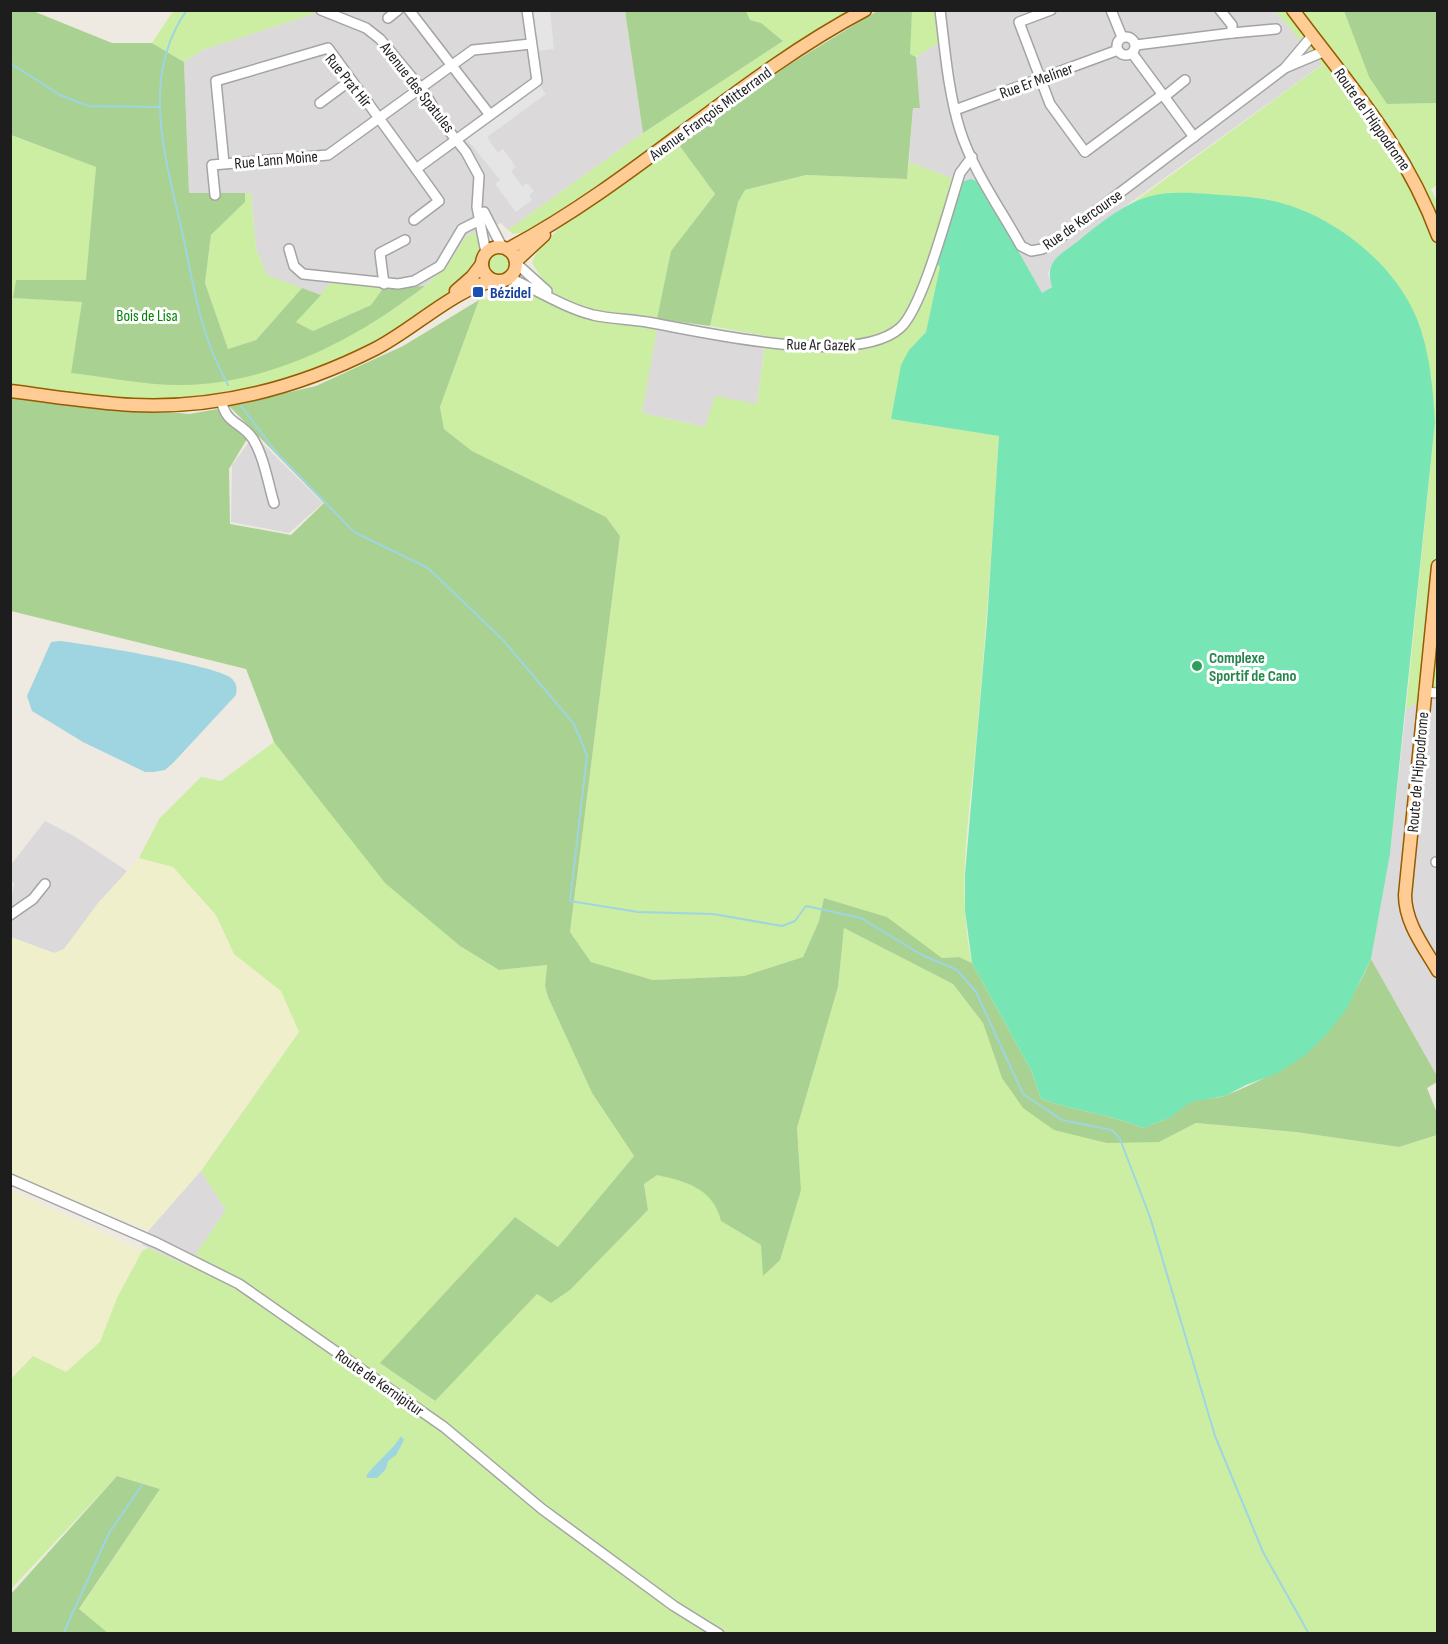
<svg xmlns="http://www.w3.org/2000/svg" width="1448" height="1644" font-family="'Sofia Sans Condensed',sans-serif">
<rect width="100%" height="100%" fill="#efeae1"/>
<g fill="#dbd9da">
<polygon points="311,11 625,11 643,133 508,230 501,223 466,236 447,266 425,286 404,288 330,283 321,295 280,281 267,275 256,249 251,193 189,193 184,62 202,50 313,14"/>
<polygon points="936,11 1275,11 1323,64 1080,239 1053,262 1048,273 1052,287 1042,294 979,182 962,182 909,162 913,108 920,107 916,57 947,38"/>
<polygon points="657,319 766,336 757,404 706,427 642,413"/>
<polygon points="254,435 323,503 289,533 231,522 232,465"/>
<polygon points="1437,692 1437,1076 1371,959 1390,854 1406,709"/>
<polygon points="45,821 74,836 127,871 64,949 54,953 11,937 11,901 14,883 11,881 10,866"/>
<polygon points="201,1171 226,1210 188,1266 142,1245 149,1230"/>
</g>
<g fill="#eff0cb">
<polygon points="139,858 173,867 216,915 234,954 282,991 299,1032 201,1170 149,1230 11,1176 10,937 54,953 64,949 98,903"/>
<polygon points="11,1190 142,1251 117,1298 101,1342 65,1372 33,1356 11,1379"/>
</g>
<g fill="#cceea2">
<polygon points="311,10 314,14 202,50 184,62 152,43 173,11"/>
<polygon points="746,11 857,11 539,230 513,234 508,230 643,133 783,41 761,23 750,20"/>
<polygon points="912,11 936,11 947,38 916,57 909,54"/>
<polygon points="1275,11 1344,11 1369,77 1387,104 1437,103 1437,185 1431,189 1438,204 1437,692 1406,709 1435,422 1431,375 1427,358 1364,249 1329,223 1271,200 1240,196 1147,197 1127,207 1322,65"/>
<polygon points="10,135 96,167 87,280 16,280 13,298 83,302 71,373 346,337 403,303 425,286 447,266 466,236 477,232 482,250 475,269 446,295 382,340 335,365 274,384 186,398 124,399 11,385"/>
<path d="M679 145 715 194 671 251 642 413 705 427 715 396 757 404 766 336 710 326 738 201 745 190 806 175 907 179 909 162 962 182 926 332 909 350 891 419 999 436C993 534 986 633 977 731 971 807 955 887 972 963L959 957 942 958 887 917 824 898 819 921 803 957 744 976 653 980 591 962 570 932 620 536 606 517 472 451 444 429 440 407 479 300 527 294 541 277 532 263C539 231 649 166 679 145Z"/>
<polygon points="245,193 251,193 256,249 267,275 302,288 256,340 228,349 205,283 211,235 245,202"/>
<circle cx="499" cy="264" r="12"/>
<polygon points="330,283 384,287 371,305 313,331 296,322"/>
<path d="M274 742 386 883 460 946 499 970 547 965 545 986 548 997 592 1093 634 1156 558 1247 515 1217 381 1363 434 1401 537 1294 551 1303 570 1290 648 1210 644 1184 657 1174C686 1181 713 1188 721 1221L761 1245 801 1190 797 1128 838 987 844 928 953 984 983 1023 1023 1108 1159 1142 1196 1123 1296 1132 1399 1147 1437 1135V1633H108L79 1610 160 1489 117 1476 11 1589V1379L33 1356 66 1372 100 1342 117 1298 142 1251 148 1248 188 1266 226 1210 201 1171 299 1032 281 991 234 954 216 915 173 867 139 858 159 819 201 777 221 781Z"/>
</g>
<g fill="#a9d292">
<path d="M10 11H33L112 43H152L184 62 189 193H245V202L211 235 205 283 228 349 256 340 302 288 321 295 296 322 313 331 371 305 384 287 425 286C357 339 272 383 184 385 149 386 107 377 71 373L82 302 13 298 16 280H86L96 167 11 135Z"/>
<polygon points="625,11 746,11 750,20 761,23 783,41 643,133"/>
<polygon points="877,11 912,11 910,54 916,57 920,108 913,108 907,179 806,175 745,190 738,202 710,326 657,319 671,251 715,194 679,145 759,83"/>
<polygon points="1344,11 1437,11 1437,103 1387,104 1369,77"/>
<path d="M479 300 440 407 444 429 472 451 606 517 620 536 570 932 591 962 653 980 744 976 803 957 819 921 824 898 887 917 942 958 959 957 972 963 1032 1072 1041 1099C1075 1111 1110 1114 1143 1128 1151 1124 1161 1122 1168 1118 1176 1113 1183 1105 1191 1102 1202 1097 1216 1100 1227 1095 1304 1063 1336 1037 1371 959L1437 1076V1082L1427 1088 1437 1113V1135L1399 1147 1296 1132 1196 1123 1159 1142 1107 1143 1054 1130 1023 1108 1002 1078 983 1023 953 984 844 928 838 987 797 1128 801 1190 780 1260 763 1276 761 1245 721 1221C713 1188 685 1181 657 1175L644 1184 648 1210 570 1290 551 1303 537 1294 435 1401 380 1363 515 1217 558 1247 634 1156 592 1093 548 997 545 986 547 965 499 970 460 946 385 883 274 742 246 669 11 611V396L189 414 218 409 225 421 247 439 229 469 230 524 291 535 324 503 229 406 316 386 403 346Z"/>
<polygon points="117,1476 160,1489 79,1609 108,1633 11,1633 11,1594"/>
</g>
<path fill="#78e5b5" d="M971 179 979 182 1042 293 1052 287C1044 261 1059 256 1078 241 1098 225 1122 205 1147 197 1168 191 1189 193 1210 194 1230 196 1250 196 1269 200 1330 212 1394 262 1417 319 1430 352 1433 388 1435 422L1390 854 1371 959 1347 1008 1328 1033 1305 1055 1278 1073 1246 1085 1225 1096 1191 1102 1169 1118 1143 1128C1110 1114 1075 1111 1041 1099L1032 1072 972 963 965 911V874L987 622 999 436 891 419 901 365 909 350 926 332 940 267 935 261 962 182Z"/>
<g fill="#e5e5e5">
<polygon points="532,11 550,11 554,49 536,51"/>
<polygon points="539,85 546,94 487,137 498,153 503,149 516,167 511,171 522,186 527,183 534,191 529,195 532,200 516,212 495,184 500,180 466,138"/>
</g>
<g fill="#9ed5e1">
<path d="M60 641C87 644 215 665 231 678 237 683 237 688 236 695L173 763 165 770 154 772H145L83 742 32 711 27 696 51 642Z"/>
<path d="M401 1436 404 1440 396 1455 388 1461 386 1469 377 1478H368L366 1476C377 1461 392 1451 401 1436Z"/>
</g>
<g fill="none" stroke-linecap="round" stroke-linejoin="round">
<g stroke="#9ed5e1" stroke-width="2">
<path d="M187 10C135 82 171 174 186 250 196 300 203 340 228 385"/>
<polyline points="10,63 60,95 88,106 160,107"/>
<polyline points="241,406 276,452 354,532 428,568 503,640 574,724 587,755 570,901 638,912 713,914 782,926 795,921 806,906 861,918 922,955 957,970 976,992 1023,1094 1062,1120 1112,1130 1120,1139 1150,1217 1215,1436 1263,1552 1309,1634"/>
<polyline points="63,1634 109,1533 142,1485"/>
</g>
<g stroke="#a4a4a4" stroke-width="12">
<g id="minor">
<polyline points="321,10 366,28 380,39 425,93 441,121 466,152 479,176 477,207 486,253"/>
<polyline points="409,10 490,115"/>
<path d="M940 10C945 50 948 91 960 130 973 171 1000 208 1021 246L1031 251 1042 249 1056 241 1285 68 1312 36"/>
<polyline points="1051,10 1019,22 1050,104 1085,152 1162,95"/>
<polyline points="1111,10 1122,37"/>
<polyline points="388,18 398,10"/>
<polyline points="1232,33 1276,29"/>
<circle cx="1126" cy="46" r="9"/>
<polyline points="1136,45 1232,33 1232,25 1220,10"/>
<polyline points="1132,53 1194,137"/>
<polyline points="1287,67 1325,51"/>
<polyline points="1164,97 1185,80"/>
<polyline points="320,103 351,80"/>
<polyline points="955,110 1118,50"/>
<polyline points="224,163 216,81 328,48 416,169 537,81 527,10"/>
<polyline points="215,195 212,165 328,155 473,50 531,44"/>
<polyline points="484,212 502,247"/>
<polyline points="414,220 439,201 416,169"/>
<polyline points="289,249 294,266 303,274 398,284 414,281 440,266 462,229 486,217"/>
<polyline points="517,264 547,291"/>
<path d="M510 278C537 290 565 308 593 315 611 319 629 319 647 322 704 332 855 368 900 328 923 308 949 207 960 173L972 157"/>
<polyline points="384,284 380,253 405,240"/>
<path d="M221 400C227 426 240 420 253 439 264 457 268 483 274 503"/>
<polyline points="1424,692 1438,693"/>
<polyline points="1436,862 1438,862"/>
<polyline points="10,915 33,899 45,884"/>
<polyline points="10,1179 157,1243 239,1284 444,1427 542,1509 674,1606 719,1634"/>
</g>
</g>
<g stroke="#955c00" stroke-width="15">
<g id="major">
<path d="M1293 10C1349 85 1405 146 1438 236"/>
<circle cx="499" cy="264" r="17"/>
<path d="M508 249C635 182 738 77 865 10"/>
<polyline points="516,261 544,235"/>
<polyline points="456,291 472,277 482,264"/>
<path d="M10 391C51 396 92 403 133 405 218 409 300 387 375 349 411 331 456 288 493 281"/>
<path d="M1438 566 1405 895C1405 923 1424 947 1438 971"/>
</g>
</g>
<use href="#minor" stroke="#fff" stroke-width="9"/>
<use href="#major" stroke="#ffcc96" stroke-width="12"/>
</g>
<rect fill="#1a4fb4" stroke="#fff" stroke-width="2" x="472" y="286" width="12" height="12" rx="3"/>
<circle fill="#2e9e5b" stroke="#fff" stroke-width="2" cx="1197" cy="666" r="6"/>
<g text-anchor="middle" stroke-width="6" stroke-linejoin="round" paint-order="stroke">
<g font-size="16" fill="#1d1d1d" stroke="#fff">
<text transform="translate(349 80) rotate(51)" y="6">Rue Prat Hir</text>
<text transform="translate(1036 80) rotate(-20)" y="6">Rue Er Meliner</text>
<text transform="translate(418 87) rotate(52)" y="6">Avenue des Spatules</text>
<text transform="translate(710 113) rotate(-36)" y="6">Avenue François Mitterrand</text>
<text transform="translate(1373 119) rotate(55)" y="6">Route de l'Hippodrome</text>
<text transform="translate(276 159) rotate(-5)" y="6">Rue Lann Moine</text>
<text transform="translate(1082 219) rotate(-35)" y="6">Rue de Kercourse</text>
<text transform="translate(821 344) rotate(1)" y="6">Rue Ar Gazek</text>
<text transform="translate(1417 772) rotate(-85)" y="6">Route de l'Hippodrome</text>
<text transform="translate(380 1382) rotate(35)" y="6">Route de Kernipitur</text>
</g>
<g font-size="16" font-weight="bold" fill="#164399" stroke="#fff" text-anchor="start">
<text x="490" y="298">Bézidel</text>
</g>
<g font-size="16" fill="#028306" stroke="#fff">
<text x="147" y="321">Bois de Lisa</text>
</g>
<g font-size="16" font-weight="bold" fill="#27864d" stroke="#fff" text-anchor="start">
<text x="1209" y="663">Complexe<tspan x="1209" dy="18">Sportif de Cano</tspan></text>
</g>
</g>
<rect width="1448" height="1644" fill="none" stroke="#1d1d1d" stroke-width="24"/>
</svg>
